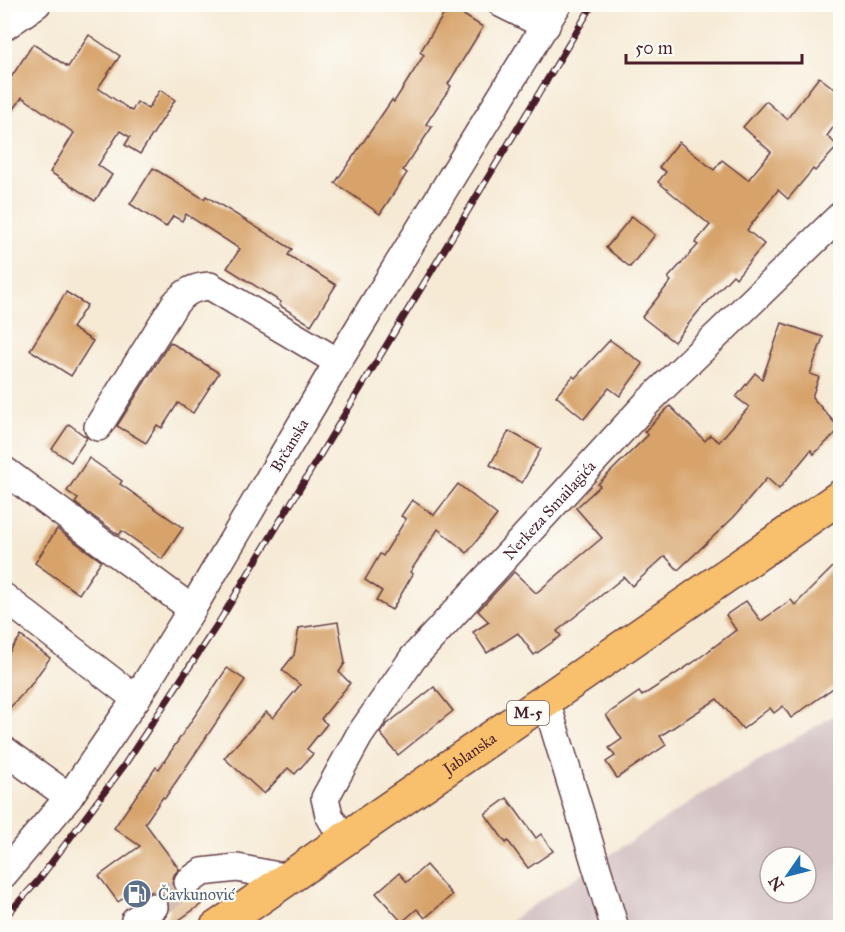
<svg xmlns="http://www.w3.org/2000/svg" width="845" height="932" font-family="'IM FELL Great Primer',serif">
<rect width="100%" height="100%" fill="#fdfcf7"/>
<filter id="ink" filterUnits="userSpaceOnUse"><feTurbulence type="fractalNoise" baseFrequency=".0167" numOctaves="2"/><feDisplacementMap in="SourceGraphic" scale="12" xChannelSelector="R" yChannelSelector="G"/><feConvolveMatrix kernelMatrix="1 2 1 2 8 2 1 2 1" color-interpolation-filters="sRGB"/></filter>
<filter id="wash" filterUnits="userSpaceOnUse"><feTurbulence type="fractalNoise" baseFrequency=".008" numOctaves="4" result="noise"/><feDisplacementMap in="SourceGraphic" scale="24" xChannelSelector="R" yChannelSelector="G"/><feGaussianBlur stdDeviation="1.35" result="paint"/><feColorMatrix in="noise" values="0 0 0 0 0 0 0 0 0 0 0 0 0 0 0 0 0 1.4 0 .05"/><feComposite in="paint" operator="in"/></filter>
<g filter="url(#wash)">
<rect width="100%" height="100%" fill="#f6ead5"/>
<path fill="#d2bfc1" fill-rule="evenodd" d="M840 712V927L503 928 517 916 709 790ZM770 857H806V893H770Z"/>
<g id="blocks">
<g fill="#d7a36a">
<polygon points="449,6 483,27 448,84 451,86 426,124 432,127 403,170 407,173 380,214 335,183 392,100 394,102 424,55 420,52"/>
<polygon points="89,35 120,56 98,88 132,111 137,102 148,109 160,90 175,100 140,154 125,145 130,137 120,131 98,165 112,175 95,201 50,172 74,133 22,97 4,125 4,88 33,44 68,67"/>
<polygon points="819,77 840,93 840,118 827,136 838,146 815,171 813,169 788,199 778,190 747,230 764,244 736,278 733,275 698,312 674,342 642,317 671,281 668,278 698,245 695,243 710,225 658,182 666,172 659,167 679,142 714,170 722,160 748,180 771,152 743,127 766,101 787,119"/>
<polygon points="153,168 204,199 206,196 292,249 288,255 336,285 311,325 279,305 281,302 227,268 240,249 186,214 182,221 173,216 166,227 130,204"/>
<polygon points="632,216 655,235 630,267 606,248"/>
<polygon points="66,292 87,305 72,328 93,341 71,376 30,350"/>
<polygon points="782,323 823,337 810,374 819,377 812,397 840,429 814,454 811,450 779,489 767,478 734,517 678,570 665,556 632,586 624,577 557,631 561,636 534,655 518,633 487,653 473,632 489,622 478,611 514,572 536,593 602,538 576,508 600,486 598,484 648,435 644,432 670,406 705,441 710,435 719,442 749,407 736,397 755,373 762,379"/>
<polygon points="610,340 643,364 620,396 609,388 584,419 556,396 573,376 575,378"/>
<polygon points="170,342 219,373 193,413 178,403 162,428 157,425 146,443 117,426"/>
<polygon points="69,424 87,438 71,462 52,449"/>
<polygon points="509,431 541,449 522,483 490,465"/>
<polygon points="89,458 122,481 120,484 183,528 162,559 122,531 119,535 75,503 78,499 67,491"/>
<polygon points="458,484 497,515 467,553 438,529 410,572 413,574 392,610 376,601 382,591 365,580 380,554 383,556 406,519 401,516 412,500 434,515"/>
<polygon points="57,529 101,561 79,594 35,563"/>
<polygon points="840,560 840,683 791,718 783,706 774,713 770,708 743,729 717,699 660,736 666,745 617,778 606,762 615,756 609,748 622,739 606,715 639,692 642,696 694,662 736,630 726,615 746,601 761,621 791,600 795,605"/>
<polygon points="338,622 345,663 339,672 350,683 321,719 327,724 307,749 313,754 295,774 288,768 264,794 224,758 266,712 273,718 300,685 282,670 294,655 299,628"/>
<polygon points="21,636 50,658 30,686 4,714 4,659"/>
<polygon points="227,668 245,680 165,798 163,797 145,823 179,869 174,875 172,883 176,892 181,896 189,898 197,895 203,903 169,927 163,920 168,913 170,905 167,899 161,893 153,891 145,894 139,887 118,902 99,876 140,846 114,828 156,767 159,769"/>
<polygon points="434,687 453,711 398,755 380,733 386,725"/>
<polygon points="507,798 536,838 541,834 553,851 528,868 508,841 506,843 485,814"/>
<polygon points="426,865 452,895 425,918 417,909 402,922 376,893 399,873 407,882"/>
</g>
</g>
</g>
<g filter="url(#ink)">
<use href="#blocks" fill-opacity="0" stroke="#643d44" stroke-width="1.5"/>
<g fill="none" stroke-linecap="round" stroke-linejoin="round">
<polyline stroke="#d4c1b3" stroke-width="27" stroke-dasharray="27 14" stroke-linecap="butt" points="154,907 188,882"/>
<g stroke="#643d44" stroke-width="30">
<g id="minor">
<polyline points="502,4 546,26"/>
<polyline points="4,27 37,4"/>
<path d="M98 427 174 305C184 292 194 287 210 286L338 362"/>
<polyline points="4,470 192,609"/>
<polyline points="4,597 136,699"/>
<polyline points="546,701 615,928"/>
<polyline points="4,750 69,797"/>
<path id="s1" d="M343 839 329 815 325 798 359 736 413 658 648 402 840 216"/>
<path id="s2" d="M4 874 69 797 136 699 192 609 338 362 558 4"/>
<polyline points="188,882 202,872 237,868 288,878"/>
<polyline points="133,928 135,920 154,907"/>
</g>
</g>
<g stroke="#643d44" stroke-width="36">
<g id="major">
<path id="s3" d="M216 928 840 497"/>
</g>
</g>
<use href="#minor" stroke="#fff" stroke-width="27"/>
<use href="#major" stroke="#f8bf6c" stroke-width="33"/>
<g stroke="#4a1f2b" stroke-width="7">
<polyline id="rail" points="4,918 37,882 123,767 219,622 593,4"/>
</g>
<use href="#rail" stroke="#fdfcf7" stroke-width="4.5" stroke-dasharray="14" stroke-linecap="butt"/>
</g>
</g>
<defs>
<g id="fuel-disc" transform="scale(1.5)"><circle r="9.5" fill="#5c6f8a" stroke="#fdfcf7"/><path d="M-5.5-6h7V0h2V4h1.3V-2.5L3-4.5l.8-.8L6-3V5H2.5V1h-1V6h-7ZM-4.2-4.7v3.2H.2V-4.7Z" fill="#fff"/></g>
</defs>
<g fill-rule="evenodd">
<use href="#fuel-disc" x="137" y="894"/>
</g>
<g text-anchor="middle" stroke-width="4.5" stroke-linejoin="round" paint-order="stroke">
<rect fill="#fdfcf7" stroke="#806168" stroke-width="1.5" x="507" y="701" width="42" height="24" rx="4.5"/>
<g font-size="15" font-weight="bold" fill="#4a1f2b">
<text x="528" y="718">M-5</text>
</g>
<g font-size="16" fill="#4a1f2b" stroke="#fdfcf7">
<text dy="6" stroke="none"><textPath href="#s2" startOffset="516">Brčanska</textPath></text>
<text dy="6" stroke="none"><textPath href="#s1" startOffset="412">Nerkeza Smailagića</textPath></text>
<text dy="6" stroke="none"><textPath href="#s3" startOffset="308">Jablanska</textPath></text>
</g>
<g font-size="16" fill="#4e5e75" stroke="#fdfcf7" text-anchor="start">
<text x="158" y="900">Čavkunović</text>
</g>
</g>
<rect width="845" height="932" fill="none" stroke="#fdfcf7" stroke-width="24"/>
<g transform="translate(788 875) rotate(235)"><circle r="28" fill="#fdfcf7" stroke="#b5a4a5" stroke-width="1.5"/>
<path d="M0-4.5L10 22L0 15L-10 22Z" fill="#1f6fb2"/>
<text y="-9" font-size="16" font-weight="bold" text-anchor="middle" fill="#4a1f2b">N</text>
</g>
<path d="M626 54v9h176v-9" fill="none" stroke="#4a1f2b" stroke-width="3"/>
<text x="635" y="54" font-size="18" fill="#4a1f2b" stroke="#fdfcf7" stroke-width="4.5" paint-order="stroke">50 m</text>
</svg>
